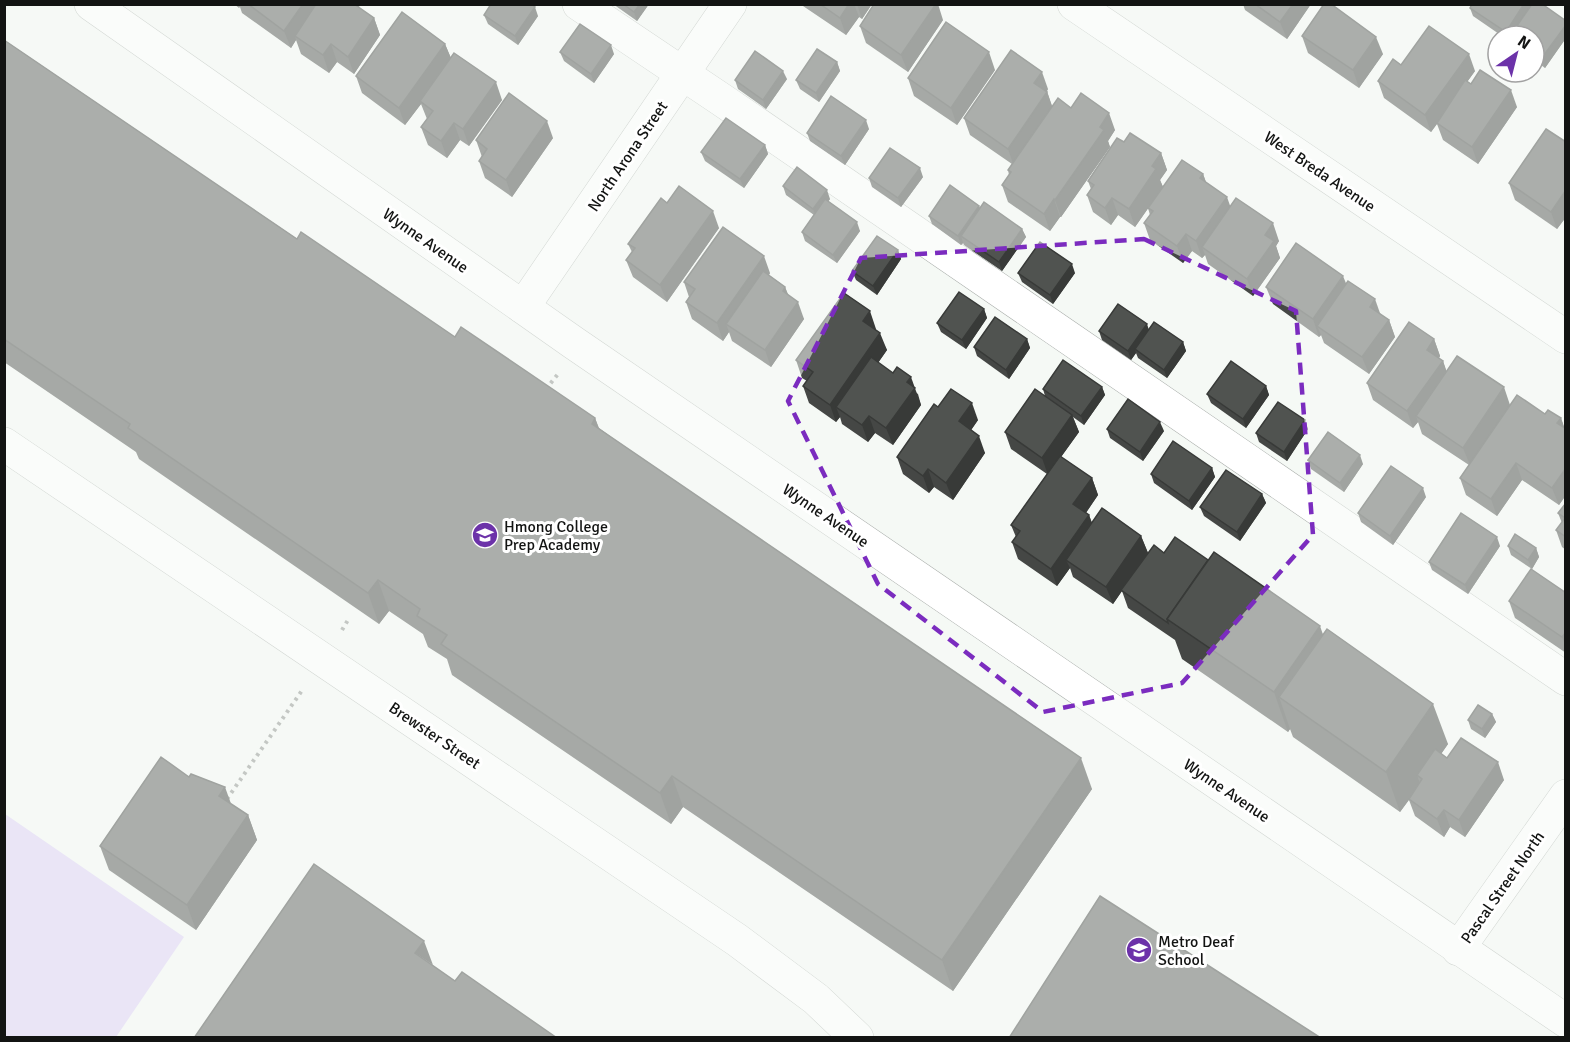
<svg xmlns="http://www.w3.org/2000/svg" width="1570" height="1042" font-family="Signika,sans-serif">
<rect width="100%" height="100%" fill="#f5f9f5"/>
<polygon fill="#dbccf6" points="5,814 184,937 116,1037 5,1037"/>
<g fill="none" stroke-linecap="round" stroke-linejoin="round">
<g stroke="#aaaeab" stroke-width="34">
<g id="minor">
<polyline points="91,4 574,343 1566,1021"/>
<polyline points="579,4 722,100 1566,679"/>
<polyline points="1074,4 1566,337"/>
<polyline points="523,307 730,4"/>
<polyline points="4,444 737,940 816,999 857,1038"/>
<polyline points="1458,949 1566,796"/>
</g>
</g>
<g stroke="#888b88" stroke-width="4" stroke-dasharray="3 4.5" stroke-linecap="butt">
<polyline points="546,389 558,374"/>
<polyline points="342,630 348,620"/>
<polyline points="227,799 303,689"/>
</g>
<use href="#minor" stroke="#fff" stroke-width="33"/>
</g>
<g fill="#454745">
<polygon points="234,4 361,4 358,8 374,18 380,35 354,74 337,62 329,73 301,54 296,40 291,48 242,13 240,7 239,8"/>
<polygon points="613,4 649,4 637,21"/>
<polygon points="803,4 872,4 862,19 859,17 846,35 803,6"/>
<polygon points="1243,4 1311,4 1287,39 1245,10"/>
<polygon points="1470,8 1566,21 1566,38 1545,68 1534,60 1534,36 1502,36 1473,16"/>
<polygon points="484,15 538,16 518,45 488,24"/>
<polygon points="943,20 908,72 866,43 860,26"/>
<polygon points="1302,36 1383,54 1359,88 1308,53"/>
<polygon points="4,40 297,239 455,337 595,418 599,428 1092,789 953,991 683,807 671,824 452,675 447,659 428,647 423,634 389,611 379,624 139,459 136,452 4,362"/>
<polygon points="445,44 451,58 502,100 469,146 460,140 447,158 428,145 421,127 427,119 421,104 405,125 362,93 356,76"/>
<polygon points="560,52 614,54 594,83 564,61"/>
<polygon points="837,62 840,71 819,102 800,89 796,80"/>
<polygon points="1401,65 1475,71 1467,82 1517,107 1478,164 1443,140 1437,124 1431,132 1384,98 1378,81"/>
<polygon points="995,70 957,125 914,96 908,78"/>
<polygon points="787,79 766,109 738,89 735,80"/>
<polygon points="1048,89 1047,91 1052,106 1071,108 1115,130 1108,141 1110,147 1061,217 1060,217 1050,231 1008,202 1002,185 1009,175 1008,170 1012,164 970,135 964,118"/>
<polygon points="869,129 845,165 810,141 807,133"/>
<polygon points="553,138 512,197 485,178 479,161 482,157 476,140"/>
<polygon points="1124,142 1161,153 1167,170 1160,180 1163,187 1135,227 1118,215 1111,225 1093,212 1087,195 1091,189 1088,181"/>
<polygon points="1566,142 1566,217 1557,229 1515,200 1509,183"/>
<polygon points="765,145 768,154 744,188 705,161 701,152"/>
<polygon points="1203,174 1206,182 1230,206 1279,241 1276,246 1280,258 1253,296 1208,264 1205,255 1202,258 1192,251 1183,263 1150,240 1144,223 1150,215 1148,208"/>
<polygon points="923,177 901,207 872,187 869,178"/>
<polygon points="783,186 830,199 828,201 860,231 837,263 805,241 802,232 814,215 786,195"/>
<polygon points="667,203 719,228 667,302 633,277 626,260 632,252 628,244"/>
<polygon points="979,206 980,208 1022,229 1026,237 1002,271 964,245 963,243 961,245 932,224 929,216"/>
<polygon points="898,250 901,259 877,295 856,280 852,271"/>
<polygon points="770,273 769,275 785,287 788,295 804,319 771,367 732,341 729,332 723,341 692,319 686,302 689,297 684,282"/>
<polygon points="1018,273 1075,273 1053,304 1022,282"/>
<polygon points="1346,284 1380,314 1389,320 1395,337 1369,374 1324,343 1321,335 1319,337 1273,304 1266,287"/>
<polygon points="984,309 987,318 966,349 941,332 937,323"/>
<polygon points="876,329 876,330 887,350 878,363 918,394 921,405 893,445 875,433 868,442 842,424 840,417 836,422 809,403 803,386 807,381 802,378 796,360"/>
<polygon points="1148,329 1183,342 1186,351 1167,378 1138,358 1136,353 1131,360 1102,340 1099,331"/>
<polygon points="1027,339 1030,348 1009,379 977,356 974,347"/>
<polygon points="1434,339 1440,356 1439,358 1443,361 1446,371 1510,405 1561,418 1564,428 1566,429 1566,495 1559,505 1522,480 1497,516 1466,495 1460,478 1469,465 1422,434 1418,422 1413,428 1373,400 1367,383"/>
<polygon points="1266,386 1269,395 1246,428 1211,403 1207,394"/>
<polygon points="1102,387 1105,395 1084,425 1073,417 1079,432 1061,457 1092,478 1098,495 1086,513 1089,515 1092,523 1141,536 1148,553 1164,553 1208,560 1323,634 1448,744 1441,754 1447,758 1504,780 1465,837 1450,827 1444,837 1415,816 1409,800 1400,812 1293,737 1290,729 1288,732 1182,659 1175,640 1128,608 1122,591 1113,604 1073,577 1070,568 1057,586 1018,559 1012,542 1016,537 1011,525 1047,474 1011,449 1005,432 1045,396 1043,389"/>
<polygon points="938,407 978,420 971,430 985,453 953,500 934,487 929,493 903,474 897,457"/>
<polygon points="1107,429 1164,431 1143,461 1110,438"/>
<polygon points="1308,429 1287,461 1259,442 1256,433"/>
<polygon points="1308,460 1363,464 1344,492 1311,469"/>
<polygon points="1212,468 1215,477 1192,510 1154,483 1151,474"/>
<polygon points="1262,494 1266,503 1240,541 1204,516 1200,507"/>
<polygon points="1426,497 1393,545 1361,522 1358,513"/>
<polygon points="1566,503 1566,550 1562,547 1556,530 1562,523 1558,513"/>
<polygon points="1500,546 1468,594 1432,570 1429,562"/>
<polygon points="1508,546 1536,548 1539,557 1532,569 1511,555"/>
<polygon points="1566,593 1566,653 1515,618 1509,601"/>
<polygon points="1492,714 1496,722 1485,738 1471,729 1468,720"/>
<polygon points="189,777 248,815 257,840 196,930 109,870 100,846"/>
</g>
<g fill="#383a38">
<polygon points="303,4 321,4 295,36 296,40 291,48 284,31"/>
<polygon points="640,4 649,4 637,21 634,12"/>
<polygon points="849,4 854,4 859,17 846,35 840,18"/>
<polygon points="857,4 872,4 862,19"/>
<polygon points="936,4 938,4 943,20 908,72 901,55"/>
<polygon points="1293,4 1311,4 1287,39 1280,22"/>
<polygon points="1524,4 1533,4 1512,36 1507,36 1506,32"/>
<polygon points="535,7 538,16 518,45 515,36"/>
<polygon points="374,18 380,35 354,74 348,57"/>
<polygon points="1566,25 1566,38 1545,68 1541,59"/>
<polygon points="1376,37 1383,54 1359,88 1353,70"/>
<polygon points="331,44 337,62 329,73 323,55"/>
<polygon points="445,44 452,61 420,101 421,104 405,125 399,108"/>
<polygon points="611,45 614,54 594,83 591,74"/>
<polygon points="989,52 995,70 957,125 951,108"/>
<polygon points="1469,54 1475,71 1431,132 1425,115"/>
<polygon points="837,62 840,71 819,102 816,93"/>
<polygon points="783,71 787,79 766,109 763,100"/>
<polygon points="1042,72 1048,89 1041,100 1034,83"/>
<polygon points="496,82 502,100 469,146 463,129"/>
<polygon points="1511,90 1517,107 1478,164 1472,147"/>
<polygon points="1047,92 1053,109 1014,166 1008,149"/>
<polygon points="1109,113 1115,130 1108,141 1110,147 1061,217 1055,200 1100,127"/>
<polygon points="866,120 869,129 845,165 841,156"/>
<polygon points="547,121 553,138 512,197 506,180"/>
<polygon points="454,123 460,140 447,158 441,141"/>
<polygon points="765,145 768,154 744,188 740,179"/>
<polygon points="1161,153 1167,170 1160,180 1163,187 1135,227 1129,209 1152,166"/>
<polygon points="920,168 923,177 901,207 898,198"/>
<polygon points="1203,174 1209,191 1200,178"/>
<polygon points="827,190 830,199 817,218 813,209"/>
<polygon points="1566,190 1566,217 1557,229 1551,212"/>
<polygon points="1227,197 1233,214 1202,247 1205,255 1202,258 1196,241"/>
<polygon points="1112,198 1118,215 1111,225 1105,208"/>
<polygon points="1054,199 1060,217 1050,231 1044,214"/>
<polygon points="979,206 982,215 961,236 963,243 961,245 958,236"/>
<polygon points="713,211 719,228 667,302 660,285"/>
<polygon points="857,222 860,231 837,263 833,255"/>
<polygon points="1273,223 1279,241 1276,246 1280,258 1253,296 1247,279 1265,235"/>
<polygon points="1022,229 1026,237 1002,271 999,262"/>
<polygon points="1186,234 1192,251 1183,263 1177,246"/>
<polygon points="898,250 901,259 877,295 873,286"/>
<polygon points="764,256 770,273 732,328 726,324 729,332 723,341 717,323"/>
<polygon points="1072,264 1075,273 1053,304 1050,295"/>
<polygon points="1343,276 1350,293 1317,326 1321,335 1319,337 1313,319"/>
<polygon points="785,287 792,304 783,291"/>
<polygon points="1375,299 1381,316 1370,307"/>
<polygon points="798,302 804,319 771,367 765,350"/>
<polygon points="984,309 987,318 966,349 962,340"/>
<polygon points="870,311 876,329 870,338 863,321"/>
<polygon points="1389,320 1395,337 1369,374 1362,357"/>
<polygon points="1147,324 1150,333 1135,349 1136,353 1131,360 1128,351"/>
<polygon points="880,333 887,350 843,412 836,407 840,417 836,422 830,405"/>
<polygon points="1027,339 1030,348 1009,379 1006,370"/>
<polygon points="1434,339 1440,356 1433,367 1427,350"/>
<polygon points="1183,342 1186,351 1167,378 1164,370"/>
<polygon points="1443,361 1449,378 1416,416 1418,422 1413,428 1407,411"/>
<polygon points="911,377 921,405 893,445 886,428 907,382"/>
<polygon points="1266,386 1269,395 1246,428 1243,419"/>
<polygon points="1102,387 1105,395 1084,425 1081,416"/>
<polygon points="1504,387 1510,405 1470,465 1463,448"/>
<polygon points="972,403 978,420 965,439 959,421"/>
<polygon points="1072,415 1079,432 1048,475 1042,458"/>
<polygon points="869,416 875,433 868,442 862,425"/>
<polygon points="595,418 606,449 592,424"/>
<polygon points="1561,418 1566,432 1557,423"/>
<polygon points="1305,420 1308,429 1287,461 1284,452"/>
<polygon points="1160,422 1164,431 1143,461 1140,452"/>
<polygon points="979,436 985,453 953,500 946,483"/>
<polygon points="1360,455 1363,464 1344,492 1340,483"/>
<polygon points="1516,463 1522,480 1497,516 1491,499"/>
<polygon points="1212,468 1215,477 1192,510 1189,501"/>
<polygon points="1566,468 1566,495 1559,505 1552,488"/>
<polygon points="928,469 934,487 929,493 923,476"/>
<polygon points="1092,478 1098,495 1080,521 1073,504"/>
<polygon points="1423,488 1426,497 1393,545 1390,536"/>
<polygon points="1262,494 1266,503 1240,541 1237,532"/>
<polygon points="1089,515 1095,532 1066,560 1070,568 1057,586 1051,569"/>
<polygon points="1141,536 1148,553 1113,604 1106,587"/>
<polygon points="1497,537 1500,546 1468,594 1465,585"/>
<polygon points="1536,548 1539,557 1532,569 1528,560"/>
<polygon points="378,580 389,611 379,624 368,593"/>
<polygon points="1320,626 1334,666 1279,697 1290,729 1288,732 1274,692"/>
<polygon points="1566,632 1566,647 1562,637"/>
<polygon points="1433,704 1448,744 1423,780 1417,775 1420,784 1400,812 1386,772"/>
<polygon points="1492,714 1496,722 1485,738 1482,729"/>
<polygon points="1081,758 1092,789 953,991 942,960"/>
<polygon points="1498,762 1504,780 1465,837 1459,820"/>
<polygon points="672,776 683,807 671,824 660,793"/>
<polygon points="225,787 234,812 219,796"/>
<polygon points="1444,810 1450,827 1444,837 1437,819"/>
<polygon points="248,815 257,840 196,930 187,905"/>
<polygon points="424,941 433,965 415,953"/>
</g>
<g fill="#505350" stroke="#383a38" stroke-width="1.5">
<polygon points="248,4 303,4 284,31"/>
<polygon points="316,4 354,4 374,18 348,57 331,44 323,55 295,36"/>
<polygon points="491,4 531,4 535,7 515,36 484,15"/>
<polygon points="623,4 640,4 634,12"/>
<polygon points="820,4 849,4 840,18"/>
<polygon points="874,4 936,4 901,55 860,26"/>
<polygon points="1255,4 1293,4 1280,22"/>
<polygon points="1324,4 1331,4 1376,37 1353,70 1302,36"/>
<polygon points="1472,4 1524,4 1506,32 1470,8"/>
<polygon points="1532,4 1542,4 1566,21 1566,25 1541,59 1534,54 1534,36 1510,36"/>
<polygon points="402,12 445,44 399,108 356,76"/>
<polygon points="946,22 989,52 951,108 908,78"/>
<polygon points="580,24 611,45 591,74 560,52"/>
<polygon points="1429,26 1469,54 1425,115 1378,81 1393,59 1401,65"/>
<polygon points="4,40 297,239 301,232 455,337 461,327 595,418 592,424 1081,758 942,960 672,776 660,793 441,644 447,635 417,616 420,609 378,580 368,593 128,428 130,424 4,339"/>
<polygon points="817,49 837,62 816,93 796,80"/>
<polygon points="1011,50 1042,72 1034,83 1047,92 1008,149 964,118"/>
<polygon points="755,51 783,71 763,100 735,80"/>
<polygon points="454,53 496,82 463,129 454,123 441,141 421,127 433,111 420,101"/>
<polygon points="1480,70 1511,90 1472,147 1437,123 1465,80 1471,84"/>
<polygon points="509,93 547,121 506,180 479,161 487,149 476,140"/>
<polygon points="1081,93 1109,113 1100,127 1104,130 1055,200 1054,199 1044,214 1002,185 1011,172 1008,170 1058,98 1071,108"/>
<polygon points="831,96 866,120 841,156 807,133"/>
<polygon points="726,118 765,145 740,179 701,152"/>
<polygon points="1546,129 1566,142 1566,190 1551,212 1509,183"/>
<polygon points="1130,133 1161,153 1152,166 1156,169 1129,209 1112,198 1105,208 1087,195 1094,185 1088,181 1117,138 1124,142"/>
<polygon points="890,148 920,168 898,198 869,178"/>
<polygon points="1182,160 1203,174 1200,178 1227,197 1196,241 1186,234 1177,246 1144,223 1153,211 1148,208"/>
<polygon points="797,167 827,190 813,209 783,186"/>
<polygon points="950,185 979,206 958,236 929,216"/>
<polygon points="679,186 713,211 660,285 626,260 635,248 628,244 661,198 667,203"/>
<polygon points="1236,198 1273,223 1265,235 1274,241 1247,279 1202,247"/>
<polygon points="825,199 857,222 833,255 802,232"/>
<polygon points="984,202 1022,229 999,262 961,236"/>
<polygon points="723,227 764,256 717,323 686,302 695,289 684,282"/>
<polygon points="877,236 898,250 873,286 852,271"/>
<polygon points="1040,242 1072,264 1050,295 1018,273"/>
<polygon points="1296,243 1343,276 1313,319 1266,287"/>
<polygon points="763,271 785,287 783,291 798,302 765,350 726,324"/>
<polygon points="1348,281 1375,299 1370,307 1389,320 1362,357 1317,326"/>
<polygon points="959,292 984,309 962,340 937,323"/>
<polygon points="844,293 870,311 863,321 880,333 830,405 803,386 813,372 796,360"/>
<polygon points="1118,304 1147,324 1128,351 1099,331"/>
<polygon points="995,317 1027,339 1006,370 974,347"/>
<polygon points="1154,322 1183,342 1164,370 1135,349"/>
<polygon points="1409,322 1434,339 1427,350 1443,361 1407,411 1367,383"/>
<polygon points="1457,356 1504,387 1463,448 1416,416"/>
<polygon points="871,357 893,373 897,367 911,377 907,382 915,388 886,428 869,416 862,425 836,407"/>
<polygon points="1063,360 1102,387 1081,416 1043,389"/>
<polygon points="1231,361 1266,386 1243,419 1207,394"/>
<polygon points="951,389 972,403 959,421 979,436 946,483 928,469 923,476 897,457 934,404 938,407"/>
<polygon points="1035,389 1072,415 1042,458 1005,432"/>
<polygon points="1517,395 1545,414 1548,410 1561,418 1557,423 1566,429 1566,468 1552,488 1516,463 1491,499 1460,478"/>
<polygon points="1128,399 1160,422 1140,452 1107,429"/>
<polygon points="1278,402 1305,420 1284,452 1256,433"/>
<polygon points="1328,432 1360,455 1340,483 1308,460"/>
<polygon points="1173,441 1212,468 1189,501 1151,474"/>
<polygon points="1060,456 1092,478 1073,504 1089,515 1051,569 1012,542 1020,531 1011,525"/>
<polygon points="1391,466 1423,488 1390,536 1358,513"/>
<polygon points="1226,470 1262,494 1237,532 1200,507"/>
<polygon points="1566,503 1566,537 1556,530 1565,518 1558,513"/>
<polygon points="1102,508 1141,536 1106,587 1066,560"/>
<polygon points="1461,513 1497,537 1465,585 1429,562"/>
<polygon points="1515,534 1536,548 1528,560 1508,546"/>
<polygon points="1175,537 1208,560 1167,619 1168,623 1121,590 1154,545 1164,553"/>
<polygon points="1214,552 1320,626 1274,692 1167,619"/>
<polygon points="1531,569 1566,593 1566,632 1562,637 1509,601"/>
<polygon points="1327,629 1433,704 1386,772 1279,697"/>
<polygon points="1478,705 1492,714 1482,729 1468,720"/>
<polygon points="1461,738 1498,762 1459,820 1444,810 1437,819 1409,799 1422,779 1417,775 1435,749 1447,758"/>
<polygon points="161,757 189,777 191,774 225,787 219,796 248,815 187,905 100,846"/>
<polygon points="314,864 424,941 415,953 455,981 462,972 557,1038 194,1038"/>
<polygon points="1100,896 1321,1038 1009,1038"/>
</g>
<path d="M0 0H1570V1042H0ZM1144 239 1296 311 1313 535 1182 683 1043 712 878 584 788 401 861 258Z" fill="#f5f9f5" fill-opacity=".55" fill-rule="evenodd"/>
<path fill="none" stroke="#7b2cbf" stroke-width="4.5" stroke-dasharray="12 8" stroke-linejoin="round" d="M1144 239 1296 311 1313 535 1182 683 1043 712 878 584 788 401 861 258Z"/>
<defs>
<g id="school-disc" transform="scale(1.35)"><circle r="9.5" fill="#6c32a9" stroke="#fff"/><path d="M0-5L7-2L0 1L-7-2ZM-4 1L0 2.5L4 1V4Q0 6-4 4Z" fill="#fff"/></g>
</defs>
<g fill-rule="evenodd">
<use href="#school-disc" x="485" y="535"/>
<use href="#school-disc" x="1139" y="950"/>
</g>
<g text-anchor="middle" stroke-width="6" stroke-linejoin="round" paint-order="stroke">
<g font-size="16" fill="#131413" stroke="#fff">
<text transform="translate(627 156) rotate(-56)" y="6">North Arona Street</text>
<text transform="translate(1320 171) rotate(34)" y="6">West Breda Avenue</text>
<text transform="translate(426 240) rotate(35)" y="6">Wynne Avenue</text>
<text transform="translate(826 515) rotate(34)" y="6">Wynne Avenue</text>
<text transform="translate(435 735) rotate(34)" y="6">Brewster Street</text>
<text transform="translate(1227 790) rotate(34)" y="6">Wynne Avenue</text>
<text transform="translate(1502 887) rotate(-55)" y="6">Pascal Street North</text>
</g>
<g font-size="16" fill="#131413" stroke="#fff" text-anchor="start">
<text x="504" y="532">Hmong College<tspan x="504" dy="18">Prep Academy</tspan></text>
<text x="1158" y="947">Metro Deaf<tspan x="1158" dy="18">School</tspan></text>
</g>
</g>
<rect width="1570" height="1042" fill="none" stroke="#131413" stroke-width="12"/>
<g transform="translate(1516 54) rotate(35)"><circle r="28" fill="#ffffff" stroke="#a1a1a1" stroke-width="1.5"/>
<path d="M0-4.5L10 22L0 15L-10 22Z" fill="#6c32a9"/>
<text y="-9" font-size="16" font-weight="bold" text-anchor="middle" fill="#131413">N</text>
</g>
</svg>
